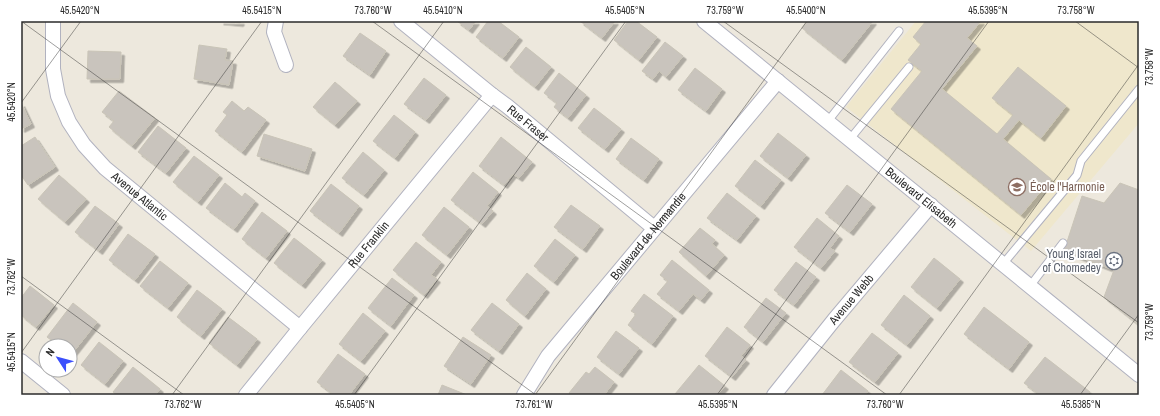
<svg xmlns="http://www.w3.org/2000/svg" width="1160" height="416" font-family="'Archivo Narrow',sans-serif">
<defs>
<filter id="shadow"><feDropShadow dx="3.5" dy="3.5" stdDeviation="0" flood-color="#0004"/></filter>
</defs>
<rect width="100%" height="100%" fill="#ede8dd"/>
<polygon fill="#efe7cc" points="916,21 1139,21 1139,123 1031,251 846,107"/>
<g fill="#c9c4bd" stroke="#c9c4b7" filter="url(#shadow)">
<polygon points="220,21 241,21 240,23"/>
<polygon points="457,21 476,21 469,30"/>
<polygon points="488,21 498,21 519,37 503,58 476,37"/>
<polygon points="580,21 615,21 602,38"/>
<polygon points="628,21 636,21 657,37 639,60 614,40"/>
<polygon points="808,21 873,21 842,60 802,28"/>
<polygon points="926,21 981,21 967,38 977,46 942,89 997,134 1013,115 992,98 1018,67 1066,106 1041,138 1019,120 1003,139 1051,179 1021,215 891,109 922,71 908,60 921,44 913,37"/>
<polygon points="360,33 386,51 370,75 343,56"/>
<polygon points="665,42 683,56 666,77 659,71 653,79 642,71"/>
<polygon points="199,45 227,49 225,60 233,61 229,85 194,79"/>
<polygon points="526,47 551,67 535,87 510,67"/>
<polygon points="88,51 121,52 120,79 87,79"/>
<polygon points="695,68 722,89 706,111 678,90"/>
<polygon points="559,73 586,95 568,118 554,107 557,103 544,93"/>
<polygon points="424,78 446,95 426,120 404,104"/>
<polygon points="335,82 357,101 335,125 313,107"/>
<polygon points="119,91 155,118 132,146 109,127 114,121 102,112"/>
<polygon points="232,101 244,111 248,107 266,120 242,152 215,131 227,115 223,112"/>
<polygon points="21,103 31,124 21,129"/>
<polygon points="594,108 621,129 605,149 578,128"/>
<polygon points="394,115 415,132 395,158 373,141"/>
<polygon points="158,126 186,148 166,173 138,152"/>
<polygon points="778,133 806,155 788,178 760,156"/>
<polygon points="264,134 312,149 305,171 257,156"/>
<polygon points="35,137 55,167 28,185 21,175 21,146"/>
<polygon points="501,137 532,162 519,178 513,174 504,185 479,166"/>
<polygon points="631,138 659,159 644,180 616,159"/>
<polygon points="363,152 384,170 364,195 342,178"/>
<polygon points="194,156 219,175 198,202 173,182"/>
<polygon points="755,160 781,180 761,206 735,186"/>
<polygon points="473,172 498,192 487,206 493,211 482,224 451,200"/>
<polygon points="59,175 86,199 65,222 38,199"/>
<polygon points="225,183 242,197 245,193 255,201 234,229 206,208"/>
<polygon points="1120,183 1139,190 1139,325 1104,297 1114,270 1064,251 1082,196 1104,203"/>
<polygon points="331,184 359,206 339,233 310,211"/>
<polygon points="847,185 872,204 850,232 825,213"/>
<polygon points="727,193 756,216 737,240 707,218"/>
<polygon points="571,205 600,226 583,249 554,227"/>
<polygon points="95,206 119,224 99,251 75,232"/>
<polygon points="444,207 469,227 447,255 422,235"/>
<polygon points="262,212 287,231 266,258 242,239"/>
<polygon points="817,218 839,236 830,248 835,251 821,268 794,247"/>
<polygon points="700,228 715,240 712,244 724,255 706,276 679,252"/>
<polygon points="128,234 155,254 135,280 109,260"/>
<polygon points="294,238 322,260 302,285 274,263"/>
<polygon points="555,239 575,255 554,282 534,266"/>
<polygon points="416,242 441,262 431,275 437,279 424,295 393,270"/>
<polygon points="934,258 960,279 937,308 911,287"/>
<polygon points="672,260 709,290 701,300 693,294 679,311 657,294 668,281 660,275"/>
<polygon points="160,261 188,283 168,308 140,286"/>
<polygon points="796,262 816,277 794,305 774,290"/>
<polygon points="527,273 546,289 525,316 506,300"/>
<polygon points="392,278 414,295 391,326 368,308"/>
<polygon points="30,286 54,305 36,327 21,315 21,298"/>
<polygon points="197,290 222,309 201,336 177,317"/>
<polygon points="644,294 673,316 652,344 628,325 636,314 631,311"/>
<polygon points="904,295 930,316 907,345 881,325"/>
<polygon points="766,298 786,313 763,342 744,327"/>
<polygon points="73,303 97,322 71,355 70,354 70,346 59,346 47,337"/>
<polygon points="492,303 519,324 499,351 471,330"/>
<polygon points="984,307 1029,342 1009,369 964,334"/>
<polygon points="363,313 385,331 361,361 339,344"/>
<polygon points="228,317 257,339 237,365 209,343"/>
<polygon points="727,327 750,345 741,356 746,360 732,377 705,356"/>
<polygon points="616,331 639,348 619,374 597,357"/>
<polygon points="872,333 898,353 875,382 849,362"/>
<polygon points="463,337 491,355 471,384 444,366"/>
<polygon points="99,342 123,361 105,384 81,365"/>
<polygon points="338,354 365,374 349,395 334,395 317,382"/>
<polygon points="1045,357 1090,392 1087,395 1040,395 1024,383"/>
<polygon points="699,365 725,386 717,395 676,395 675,394"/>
<polygon points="133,367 160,389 155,395 117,395 113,392"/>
<polygon points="595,367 614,382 604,395 573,395 569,393 586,372 589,374"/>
<polygon points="841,370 868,391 865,395 822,395"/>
<polygon points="442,385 467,395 438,395"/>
</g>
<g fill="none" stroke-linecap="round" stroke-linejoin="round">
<g stroke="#b1b2bf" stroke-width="9">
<g id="lane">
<polyline points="828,121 899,31"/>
<polyline points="850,139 909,67"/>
<polyline points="1003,264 1077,175 1081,161 1139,89"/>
<polyline points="1030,286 1063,243"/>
</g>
</g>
<g stroke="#b1b2bf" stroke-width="16">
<g id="street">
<path id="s1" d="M53 21V69L58 96 69 122 84 145 105 168 300 328"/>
<polyline points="276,21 274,32 286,65"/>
<path id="s2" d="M401 21 492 95 507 106 654 228"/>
<path id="s3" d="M704 21 1139 375"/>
<polyline points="21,361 63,395"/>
<path id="s4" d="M246 395 300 328 492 95"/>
<path id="s5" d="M524 395 548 356 778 81"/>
<path id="s6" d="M774 395 834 320 931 205"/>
</g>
</g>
<use href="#lane" stroke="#fff" stroke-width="7"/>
<use href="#street" stroke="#fff" stroke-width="14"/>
</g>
<path fill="none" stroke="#2b2b2b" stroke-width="1" stroke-opacity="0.45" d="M21 21 536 395M372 21 887 395M723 21 1139 323M1075 21 1139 68M21 103 81 21M21 276 184 395M21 353 262 21M172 395 444 21M354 395 626 21M535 395 807 21M717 395 989 21M899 395 1139 64M1080 395 1139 314"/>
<defs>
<g id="school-ring" transform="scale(0.9)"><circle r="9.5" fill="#fff" stroke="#8d6e63" stroke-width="1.5"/><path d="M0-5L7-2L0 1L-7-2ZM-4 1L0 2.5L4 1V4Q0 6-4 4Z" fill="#8d6e63"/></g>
<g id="synagogue-ring" transform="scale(0.9)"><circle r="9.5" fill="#fff" stroke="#6b7280" stroke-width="1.5"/><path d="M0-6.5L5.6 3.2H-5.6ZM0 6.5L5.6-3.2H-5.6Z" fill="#6b7280"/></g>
</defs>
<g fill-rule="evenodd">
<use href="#school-ring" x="1017" y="187"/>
<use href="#synagogue-ring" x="1114" y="261"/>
</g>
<g text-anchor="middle" stroke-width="4" stroke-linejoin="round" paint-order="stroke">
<g font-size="12" fill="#2b2b2b" stroke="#fff">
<text dy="4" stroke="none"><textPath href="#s2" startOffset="163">Rue Fraser</textPath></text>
<text dy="4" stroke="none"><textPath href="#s1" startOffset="207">Avenue Atlantic</textPath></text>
<text dy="4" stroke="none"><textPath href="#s3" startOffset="280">Boulevard Elisabeth</textPath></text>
<text dy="4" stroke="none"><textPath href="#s5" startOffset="202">Boulevard de Normandie</textPath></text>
<text dy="4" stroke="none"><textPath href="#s4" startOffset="194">Rue Franklin</textPath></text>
<text dy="4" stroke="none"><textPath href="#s6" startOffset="123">Avenue Webb</textPath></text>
</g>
<g font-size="12" fill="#785e54" stroke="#fff" text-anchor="start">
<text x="1030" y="191">École l'Harmonie</text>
</g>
<g font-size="12" fill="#5b616d" stroke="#fff" text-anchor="end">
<text x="1101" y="258">Young Israel<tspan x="1101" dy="14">of Chomedey</tspan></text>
</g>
</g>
<rect width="1160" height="416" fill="none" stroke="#ffffff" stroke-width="44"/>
<g transform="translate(58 358) rotate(306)"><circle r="19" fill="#ffffff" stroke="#aaaaaa"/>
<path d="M0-3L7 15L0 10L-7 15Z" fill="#3b4ffc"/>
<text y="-6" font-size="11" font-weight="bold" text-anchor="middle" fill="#2b2b2b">N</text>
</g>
<rect x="22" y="22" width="1116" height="372" fill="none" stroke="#2b2b2b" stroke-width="1.5"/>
<g font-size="10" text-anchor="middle" fill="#2b2b2b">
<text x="80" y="14">45.5420°N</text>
<text x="262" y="14">45.5415°N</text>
<text x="373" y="14">73.760°W</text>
<text x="443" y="14">45.5410°N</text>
<text x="625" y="14">45.5405°N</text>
<text x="725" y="14">73.759°W</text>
<text x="806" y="14">45.5400°N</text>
<text x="988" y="14">45.5395°N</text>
<text x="1076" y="14">73.758°W</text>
<text transform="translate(1149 67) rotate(-90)" y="4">73.758°W</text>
<text transform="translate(11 102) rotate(-90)" y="4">45.5420°N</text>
<text transform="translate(11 277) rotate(-90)" y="4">73.762°W</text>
<text transform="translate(1149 322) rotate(-90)" y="4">73.759°W</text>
<text transform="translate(11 352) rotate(-90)" y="4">45.5415°N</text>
<text x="183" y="408">73.762°W</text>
<text x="355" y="408">45.5405°N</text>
<text x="534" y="408">73.761°W</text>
<text x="718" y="408">45.5395°N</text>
<text x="885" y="408">73.760°W</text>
<text x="1081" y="408">45.5385°N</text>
</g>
</svg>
